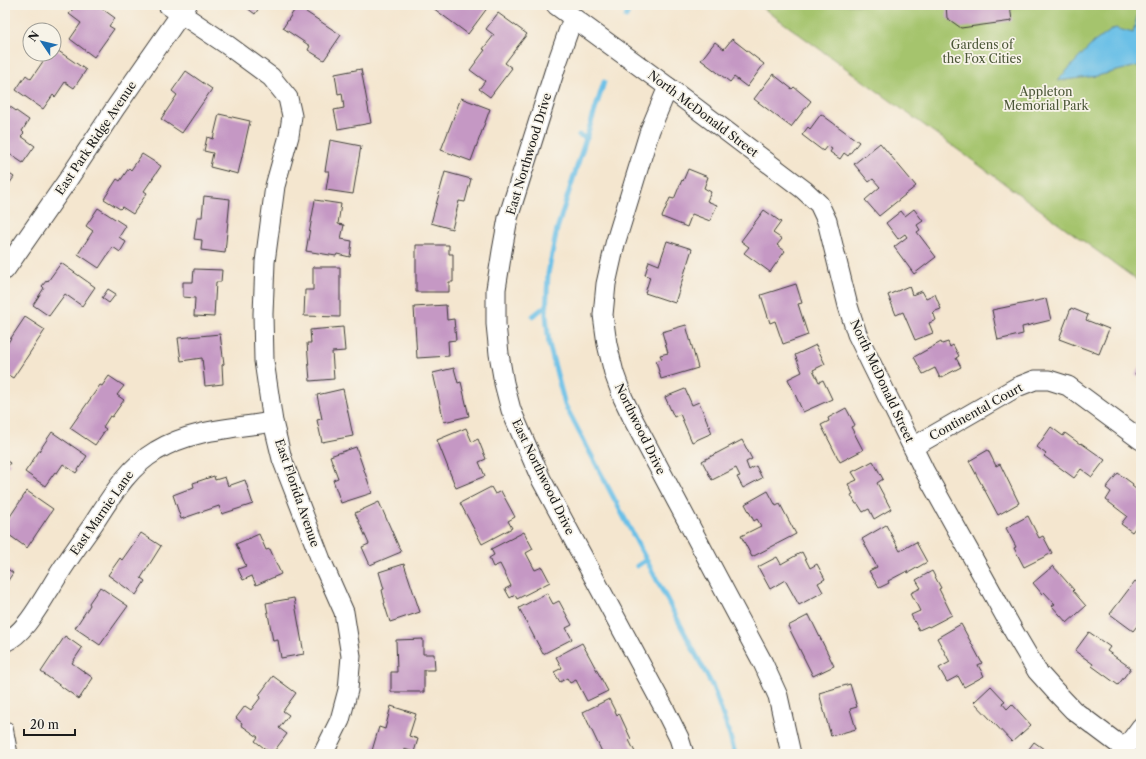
<svg xmlns="http://www.w3.org/2000/svg" width="1146" height="759" font-family="'Libre Caslon Text',serif">
<rect width="100%" height="100%" fill="#f7f3e8"/>
<filter id="ink" filterUnits="userSpaceOnUse"><feTurbulence type="fractalNoise" baseFrequency=".025" numOctaves="2"/><feDisplacementMap in="SourceGraphic" scale="8" xChannelSelector="R" yChannelSelector="G"/><feConvolveMatrix kernelMatrix="1 2 1 2 8 2 1 2 1" color-interpolation-filters="sRGB"/></filter>
<filter id="wash" filterUnits="userSpaceOnUse"><feTurbulence type="fractalNoise" baseFrequency=".012" numOctaves="4" result="noise"/><feDisplacementMap in="SourceGraphic" scale="16" xChannelSelector="R" yChannelSelector="G"/><feGaussianBlur stdDeviation="0.9" result="paint"/><feColorMatrix in="noise" values="0 0 0 0 0 0 0 0 0 0 0 0 0 0 0 0 0 1.4 0 .05"/><feComposite in="paint" operator="in"/></filter>
<g filter="url(#wash)">
<rect width="100%" height="100%" fill="#f4e6cf"/>
<polygon fill="#a5c46d" stroke="#607044" points="759,5 1141,5 1141,283"/>
<polygon fill="#6ac0e7" stroke="#436e82" points="1141,11 1141,65 1097,76 1057,81 1094,42 1115,28 1133,33 1138,13"/>
<g fill="none" stroke-linecap="round" stroke-linejoin="round">
<g stroke="#6ac0e7" stroke-width="5">
<polyline points="626,17 630,5"/>
<polyline points="604,82 557,229 548,274 546,314 549,344 565,405 713,687 730,736 735,754"/>
<polyline points="579,135 587,138"/>
<polyline points="533,316 547,305"/>
<polyline points="637,566 646,560"/>
</g>
</g>
<g id="blocks">
<g fill="#c598c4">
<polygon points="76,5 97,5 115,18 109,26 114,29 94,57 70,39 81,23 69,14"/>
<polygon points="243,5 261,5 255,14"/>
<polygon points="429,5 485,5 488,7 468,34"/>
<polygon points="946,5 1010,5 1012,21 961,28 947,18"/>
<polygon points="297,6 341,35 324,60 308,50 310,46 283,28"/>
<polygon points="498,13 527,34 505,63 512,68 490,97 479,89 485,81 470,70 485,50 483,49 494,35 486,29"/>
<polygon points="732,39 764,64 747,87 734,77 730,82 701,60 715,42 724,49"/>
<polygon points="54,48 86,70 74,88 65,82 55,97 53,95 43,109 16,90 26,75 31,79 48,54 54,54"/>
<polygon points="361,69 371,123 338,129 334,110 344,108 342,93 338,94 335,74"/>
<polygon points="186,71 212,89 182,133 161,119 177,95 172,91"/>
<polygon points="773,74 792,89 794,87 811,101 791,127 754,99"/>
<polygon points="461,98 490,109 471,161 441,150"/>
<polygon points="9,106 29,120 22,131 24,133 21,136 35,146 23,163 5,151 5,111"/>
<polygon points="219,114 250,121 238,174 210,167 213,153 204,151 207,137 213,139"/>
<polygon points="821,114 859,142 848,156 844,153 840,159 830,152 832,149 827,146 823,151 802,135 808,127 810,129"/>
<polygon points="330,140 361,146 353,194 326,190 329,171 325,171"/>
<polygon points="880,143 916,186 879,216 865,200 880,187 873,179 869,182 854,164"/>
<polygon points="142,154 161,166 144,191 147,193 133,214 122,207 120,209 104,199 117,179 120,181 129,168 131,170"/>
<polygon points="688,169 708,177 704,188 711,192 707,201 717,205 710,221 692,214 687,227 662,217 670,198 674,199 682,180 683,181"/>
<polygon points="5,171 14,177 5,190"/>
<polygon points="445,172 471,179 465,202 459,201 452,229 431,223"/>
<polygon points="204,196 230,199 225,253 201,250 202,240 194,239 197,217 202,217"/>
<polygon points="315,200 341,204 338,224 344,225 341,239 352,241 350,257 337,254 336,256 306,251"/>
<polygon points="98,208 126,226 119,237 126,242 120,252 113,247 99,268 78,254 93,231 86,226"/>
<polygon points="914,209 923,221 917,225 920,230 917,232 936,257 914,274 894,247 907,237 905,234 898,239 886,223 901,211 905,216"/>
<polygon points="764,210 781,222 773,233 782,239 777,245 785,251 770,272 744,253 749,247 741,241"/>
<polygon points="667,241 692,249 675,303 645,293 650,277 645,275 649,261 659,265"/>
<polygon points="416,245 449,245 449,254 453,254 453,282 449,282 449,292 416,292"/>
<polygon points="61,263 95,287 82,306 65,294 49,316 33,305 44,288 42,286 47,280 48,281"/>
<polygon points="313,267 340,267 340,317 304,316 305,290 313,290"/>
<polygon points="194,269 222,270 221,282 216,282 214,317 194,316 195,298 183,297 183,282 193,282"/>
<polygon points="796,284 802,303 798,304 808,335 783,344 775,321 770,323 761,295"/>
<polygon points="909,286 912,295 922,291 926,298 935,294 941,309 933,312 936,320 929,323 933,333 915,340 903,312 896,315 888,295"/>
<polygon points="108,289 116,294 109,303 102,298"/>
<polygon points="1046,299 1051,320 1022,327 1023,334 998,340 992,310"/>
<polygon points="446,305 447,320 454,319 456,340 448,341 449,356 417,358 414,307"/>
<polygon points="1071,308 1088,315 1086,320 1109,329 1099,354 1059,339"/>
<polygon points="25,317 45,330 13,378 5,373 5,347"/>
<polygon points="686,325 698,368 661,379 656,361 662,359 660,355 668,353 662,332"/>
<polygon points="343,327 345,351 332,352 334,379 310,381 307,343 311,343 310,330"/>
<polygon points="220,334 224,364 222,365 223,384 205,386 202,358 181,361 178,338"/>
<polygon points="941,342 942,344 948,342 950,347 953,345 959,356 956,358 961,367 940,378 935,368 923,374 914,357"/>
<polygon points="816,345 825,364 813,370 819,382 823,380 832,399 803,412 788,379 802,372 795,355"/>
<polygon points="1141,366 1141,378 1135,374"/>
<polygon points="454,368 458,383 461,382 469,416 444,422 433,373"/>
<polygon points="109,376 124,386 117,395 124,400 112,417 110,416 103,427 106,429 95,445 70,428 100,385 102,386"/>
<polygon points="343,389 353,436 322,442 317,420 322,419 317,395"/>
<polygon points="685,389 692,405 699,402 712,433 692,442 680,414 674,417 665,397"/>
<polygon points="846,408 855,425 851,427 863,450 840,462 821,425 829,421 828,418"/>
<polygon points="1051,427 1063,436 1065,433 1080,444 1081,443 1105,460 1092,477 1081,469 1074,478 1044,456 1046,454 1037,447"/>
<polygon points="466,428 472,442 478,439 486,459 479,462 485,476 456,488 437,440"/>
<polygon points="52,432 87,456 76,473 63,464 57,473 55,472 45,486 25,472"/>
<polygon points="742,440 752,459 746,462 749,470 756,466 762,478 743,488 737,477 740,476 736,468 712,480 702,461"/>
<polygon points="356,447 372,493 341,503 333,480 338,478 330,456"/>
<polygon points="988,450 996,466 1000,464 1019,503 998,515 969,461"/>
<polygon points="5,460 10,463 7,467 5,466"/>
<polygon points="873,461 883,479 877,483 891,509 874,519 869,509 863,512 858,504 856,504 851,495 853,494 848,484 857,480 852,472"/>
<polygon points="1118,473 1133,484 1132,486 1141,493 1141,524 1140,526 1138,524 1132,532 1121,524 1127,516 1106,500 1111,492 1106,488"/>
<polygon points="214,476 215,480 225,477 228,486 245,480 253,504 222,514 219,506 181,519 173,495 194,487 193,483"/>
<polygon points="491,487 495,494 501,491 515,517 508,521 512,528 482,544 460,503"/>
<polygon points="27,491 53,509 27,548 5,532 5,524"/>
<polygon points="768,491 776,506 780,504 796,534 752,557 741,536 761,526 757,519 754,521 745,504"/>
<polygon points="379,502 401,552 370,565 362,547 369,544 355,513"/>
<polygon points="1028,516 1039,538 1043,536 1052,553 1024,567 1014,548 1016,547 1006,528"/>
<polygon points="886,525 900,551 916,542 927,562 908,573 907,571 888,581 889,583 879,588 869,571 877,567 862,539"/>
<polygon points="524,532 533,549 526,553 535,570 542,567 550,582 517,599 515,595 510,598 505,589 511,586 500,564 493,567 489,558 494,555 491,549"/>
<polygon points="141,533 161,546 141,578 145,581 136,595 108,575 120,558 122,560"/>
<polygon points="259,534 266,550 270,549 281,574 256,585 252,576 243,580 238,569 246,566 236,544"/>
<polygon points="802,552 810,568 817,564 825,579 818,583 823,592 799,605 785,580 770,589 758,567 777,557 781,564"/>
<polygon points="404,564 420,612 390,622 384,603 385,603 382,590 384,589 379,572"/>
<polygon points="1053,566 1074,590 1073,591 1086,606 1067,623 1052,606 1055,604 1044,592 1042,594 1033,583"/>
<polygon points="5,567 13,573 5,585"/>
<polygon points="932,571 941,588 939,589 952,615 929,627 928,626 919,630 911,615 920,611 911,593 921,588 916,580"/>
<polygon points="1135,581 1141,585 1141,621 1133,631 1110,614"/>
<polygon points="100,587 128,606 100,645 75,628 90,605 89,603"/>
<polygon points="547,593 553,604 559,601 572,625 566,628 572,639 543,654 519,608"/>
<polygon points="294,598 304,654 281,658 278,640 273,641 266,603"/>
<polygon points="809,615 834,666 813,676 788,626"/>
<polygon points="961,624 982,663 978,665 984,676 964,687 958,676 947,682 939,668 950,662 937,638"/>
<polygon points="1089,632 1110,647 1107,651 1131,668 1118,685 1092,666 1093,664 1075,651"/>
<polygon points="65,636 82,648 72,663 93,678 79,699 41,672"/>
<polygon points="423,639 423,654 434,654 435,670 424,670 424,692 391,692 391,672 397,672 396,640"/>
<polygon points="582,643 608,691 587,701 576,680 570,683 567,678 560,682 554,672 562,668 556,657"/>
<polygon points="273,676 296,693 283,711 289,715 279,728 287,734 272,754 255,741 258,737 241,725 242,723 236,718 245,706 251,710 261,697 259,695"/>
<polygon points="850,684 857,707 850,709 856,729 831,736 819,693"/>
<polygon points="991,686 1005,701 1002,703 1007,709 1012,704 1031,725 1012,742 974,702"/>
<polygon points="609,699 617,715 619,713 631,739 629,740 636,754 603,754 583,712"/>
<polygon points="391,706 416,714 409,736 418,739 414,752 404,749 402,754 371,754 379,727 385,729"/>
<polygon points="1034,742 1051,754 1025,754"/>
</g>
</g>
</g>
<g filter="url(#ink)">
<use href="#blocks" fill-opacity="0" stroke="#3c3a37" stroke-width="1"/>
<g fill="none" stroke-linecap="round" stroke-linejoin="round">
<g stroke="#3c3a37" stroke-width="11">
<polyline id="service" points="8,727 13,754"/>
</g>
<g stroke="#3c3a37" stroke-width="21">
<g id="minor">
<polyline points="168,5 226,44 271,77 288,98 292,116 289,136 275,186 265,262 263,314 264,361 273,422 282,459 321,560 344,612 351,656 348,690 340,720 323,754"/>
<polyline points="556,5 668,87 804,190 819,204 827,221 848,306 857,334 872,365 924,470 1014,632 1037,671 1055,691 1073,710 1125,749"/>
<polyline points="573,18 557,63 508,218 502,251 496,289 496,324 499,354 504,383 511,410 541,479 663,706 679,738 684,754"/>
<polyline points="668,87 650,130 615,244 606,284 603,315 607,344 614,373 623,398 634,421 763,663 778,696 791,754"/>
<polyline points="5,270 67,181 116,107 187,5"/>
<polyline points="913,447 1017,387 1035,380 1049,380 1068,386 1141,440"/>
<path d="M5 642C25 633 39 605 51 587 63 566 78 546 92 526 110 499 127 468 156 451 190 430 234 428 273 422"/>
<polyline points="1121,754 1141,727"/>
</g>
</g>
<use href="#service" stroke="#fff" stroke-width="9"/>
<use href="#minor" stroke="#fff" stroke-width="19"/>
</g>
</g>
<g text-anchor="middle" stroke-width="3.5" stroke-linejoin="round" paint-order="stroke">
<g font-size="12" fill="#4c5738" stroke="#f7f3e8">
<text x="982" y="49">Gardens of<tspan x="982" dy="14">the Fox Cities</tspan></text>
<text x="1046" y="96">Appleton<tspan x="1046" dy="14">Memorial Park</tspan></text>
</g>
<g font-size="12" fill="#1c1c1c" stroke="#f7f3e8">
<text transform="translate(703 114) rotate(37)" y="4">North McDonald Street</text>
<text transform="translate(96 138) rotate(-56)" y="4">East Park Ridge Avenue</text>
<text transform="translate(529 154) rotate(-73)" y="4">East Northwood Drive</text>
<text transform="translate(882 381) rotate(65)" y="4">North McDonald Street</text>
<text transform="translate(976 412) rotate(-29)" y="4">Continental Court</text>
<text transform="translate(640 429) rotate(64)" y="4">Northwood Drive</text>
<text transform="translate(543 477) rotate(64)" y="4">East Northwood Drive</text>
<text transform="translate(297 493) rotate(71)" y="4">East Florida Avenue</text>
<text transform="translate(102 513) rotate(-55)" y="4">East Marnie Lane</text>
</g>
</g>
<rect width="1146" height="759" fill="none" stroke="#f7f3e8" stroke-width="20"/>
<g transform="translate(42 42) rotate(305)"><circle r="19" fill="#f7f3e8" stroke="#9f9d96"/>
<path d="M0-3L7 15L0 10L-7 15Z" fill="#1f6fb2"/>
<text y="-6" font-size="11" font-weight="bold" text-anchor="middle" fill="#1c1c1c">N</text>
</g>
<path d="M24 729v6h51v-6" fill="none" stroke="#1c1c1c" stroke-width="2"/>
<text x="30" y="729" font-size="12" fill="#1c1c1c" stroke="#f7f3e8" stroke-width="3" paint-order="stroke">20 m</text>
</svg>
